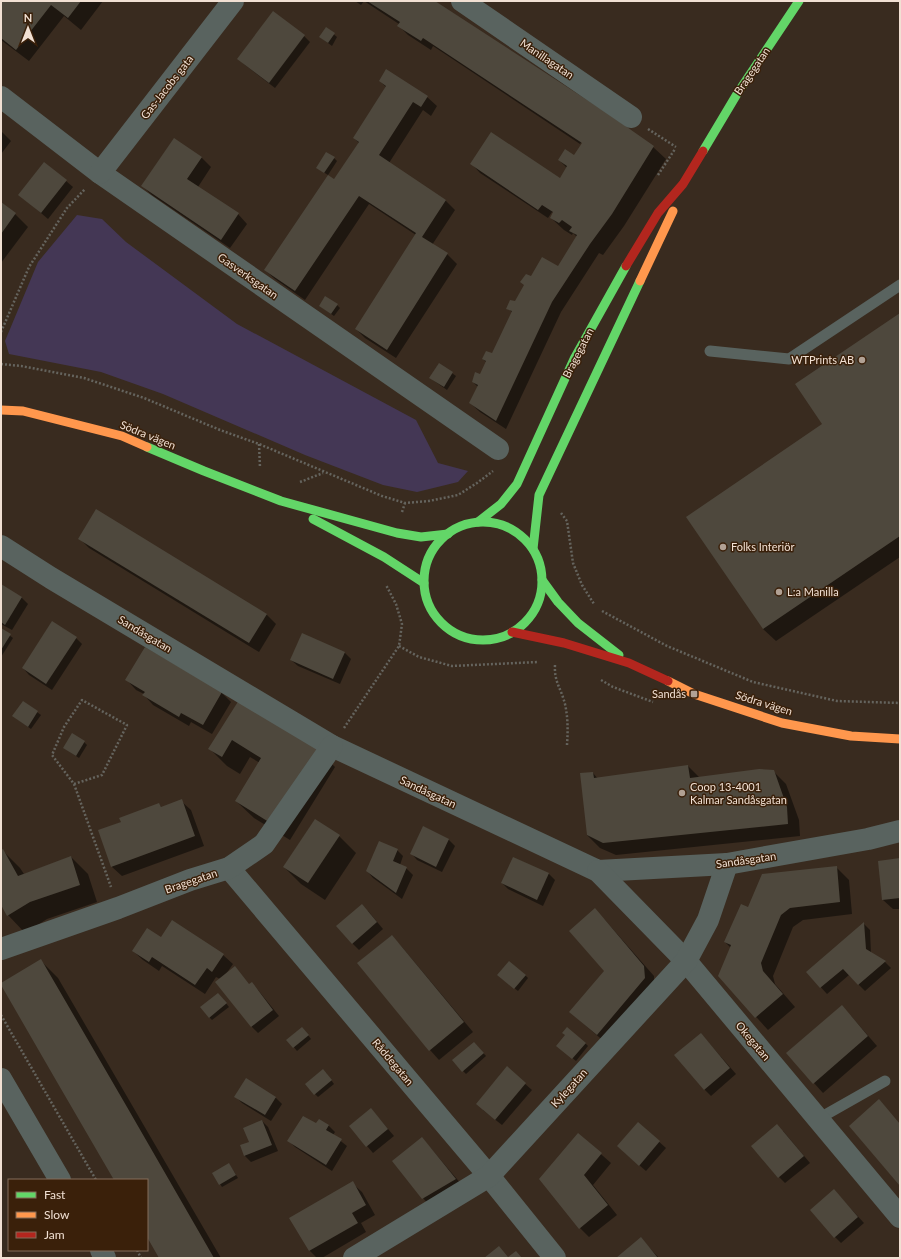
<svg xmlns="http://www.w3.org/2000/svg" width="901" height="1259" font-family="Lato,sans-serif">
<rect width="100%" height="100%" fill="#392b1f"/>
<polygon fill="#443755" points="77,215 102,219 126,242 237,324 416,420 438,463 468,471 458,482 417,492 383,485 305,455 163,394 101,372 9,354 5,341 38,262"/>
<g fill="#0007">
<polygon points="1,1 103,1 81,30 64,16 29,61 1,40"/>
<polygon points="355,1 434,1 602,112 580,144 433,46 431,50 408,35 399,26 399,24 364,1 361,5"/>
<polygon points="326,28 337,37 332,46 320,37"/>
<polygon points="304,36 310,42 275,88 245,65 239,59"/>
<polygon points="380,81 427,97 437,106 431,116 423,110 389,163 446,201 455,210 432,245 447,254 457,264 396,358 365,338 356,329 416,235 369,204 305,300 275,279 265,270 334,180 359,143 354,138 386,87"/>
<polygon points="1,131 11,141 1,154"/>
<polygon points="174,139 202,158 211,167 198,187 238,214 247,224 230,248 152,195 142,186"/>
<polygon points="653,147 666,159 624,226 603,255 599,253 561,312 506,429 480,412 470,403 478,387 473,382 481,375 487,363 483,359 492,354 513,313 508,308 515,302 532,277 558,267 577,237 573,233 572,235 564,230 551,218 554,213 552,212 548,218 480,173 471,163 560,179 567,168 559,160 574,156"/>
<polygon points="334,158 337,161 328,175 317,168"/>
<polygon points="66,181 73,187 48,219 20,195"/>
<polygon points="1,204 15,214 28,227 1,263"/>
<polygon points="337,305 340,308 334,316 320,306"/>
<polygon points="900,314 900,557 776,641 763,629 824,424"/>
<polygon points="439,364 456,376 447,390 430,378"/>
<polygon points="79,538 266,614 276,624 259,652 89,548"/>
<polygon points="1,585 22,598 28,604 12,630 1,624"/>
<polygon points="1,629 13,638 1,657"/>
<polygon points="302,635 345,653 351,659 340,684 298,666 291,660"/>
<polygon points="76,638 82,644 52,690 29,675 23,668"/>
<polygon points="127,680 221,692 231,702 212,734 191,722 189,726 153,705 144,695 144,694 136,690"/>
<polygon points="239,701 318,750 335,767 290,840 254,818 236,801 260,763 250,757 240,774 227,766 210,749"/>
<polygon points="23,702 41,715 31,729 17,719"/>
<polygon points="84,742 87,745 79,758 64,748"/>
<polygon points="688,766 700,778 773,771 786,784 799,820 800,836 616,855 600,848 587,835 593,773 598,779"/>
<polygon points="181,801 191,810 204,846 122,876 112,867 99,831 122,822 159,804 162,808"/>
<polygon points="424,827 449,840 455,846 442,872 417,860 411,853"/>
<polygon points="339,836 356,853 325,900 301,884 284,867"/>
<polygon points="397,850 403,856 400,865 406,868 413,875 402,899 373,878 367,871"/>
<polygon points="3,851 20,868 24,874 71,857 88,874 97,902 47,919 25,933 8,915 1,903 1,852"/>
<polygon points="514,858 549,874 555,880 543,906 508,889 502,883"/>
<polygon points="900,859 900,909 893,909 883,900 879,862"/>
<polygon points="836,867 849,880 852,914 803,920 793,927 773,976 775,984 795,1007 768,1030 719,976 731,948 725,942 748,908"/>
<polygon points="368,911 383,929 359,950 352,943"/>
<polygon points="604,919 654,976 654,988 607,1044 570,1012 605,971"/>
<polygon points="864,924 870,930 871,954 885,962 891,968 865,991 849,975 827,994 807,972"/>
<polygon points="391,936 401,946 473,1032 439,1060 430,1050 358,963"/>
<polygon points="161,938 223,955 233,964 226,974 258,990 279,1016 258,1033 251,1026 220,979 216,977 205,994 162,966 159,971 143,960 133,951"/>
<polygon points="41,961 58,978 221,1258 161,1258 147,1235 147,1180 115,1180"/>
<polygon points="525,975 528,978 518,991 501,978"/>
<polygon points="221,997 229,1007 212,1020 209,1017"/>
<polygon points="851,1016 877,1046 823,1093 814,1083"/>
<polygon points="305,1031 311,1039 297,1051 288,1040"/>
<polygon points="701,1034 736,1074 711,1096 704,1089"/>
<polygon points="585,1043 588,1046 576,1061 560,1048"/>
<polygon points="477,1046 486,1056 466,1074 463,1071"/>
<polygon points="507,1068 532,1090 502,1125 483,1110"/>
<polygon points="326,1073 334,1084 318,1097 315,1094"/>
<polygon points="236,1097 276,1098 282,1104 271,1121 242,1103"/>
<polygon points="371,1109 394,1136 373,1153 350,1126"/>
<polygon points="319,1120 329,1126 335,1132 333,1135 347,1146 332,1171 295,1147 289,1141 316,1125"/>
<polygon points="262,1121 268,1127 278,1151 251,1162 245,1156 241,1146 250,1142"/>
<polygon points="638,1123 666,1148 646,1171 624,1152"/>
<polygon points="783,1131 810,1163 785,1183 779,1177"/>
<polygon points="578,1134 611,1163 593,1185 617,1215 589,1237 580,1228"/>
<polygon points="422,1138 462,1185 429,1205 423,1198"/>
<polygon points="229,1164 238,1178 222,1187 220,1184"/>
<polygon points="352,1183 362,1192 375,1215 361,1223 366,1232 322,1258 317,1258 309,1250"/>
<polygon points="840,1197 864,1223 841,1243 835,1237"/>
<polygon points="641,1239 659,1258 618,1258"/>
</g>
<g fill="#4e483d">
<polygon points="1,1 81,1 68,18 51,5 16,50 1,38"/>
<polygon points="367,1 435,1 604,111 654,146 612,214 590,244 552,302 496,421 469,403 478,385 472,382 475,372 480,374 486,361 482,359 486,351 492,353 512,311 506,309 510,300 515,301 524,285 520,282 526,274 531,276 542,257 558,266 577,235 569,231 572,227 562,220 559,223 550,218 553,212 542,205 538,210 470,164 491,132 560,178 567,166 558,160 565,149 574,155 582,143 423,38 421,41 397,26 400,22"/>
<polygon points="273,11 305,35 269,83 237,59"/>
<polygon points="326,27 335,33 328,43 319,37"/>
<polygon points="386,69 428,96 421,107 413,102 379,155 446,200 422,237 448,253 387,350 355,329 416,233 359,196 295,291 264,270 328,175 334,179 359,142 353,138 386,86 379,81"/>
<polygon points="174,138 202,157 187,179 239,213 221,240 141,186"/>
<polygon points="326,152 335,157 324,173 316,168"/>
<polygon points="44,162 67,180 41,213 18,195"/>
<polygon points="1,202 16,213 1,234"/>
<polygon points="325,296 338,304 331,314 319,306"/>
<polygon points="900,313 900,536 763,629 686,517 822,424 795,384"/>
<polygon points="439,363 453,372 444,387 429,378"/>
<polygon points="96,509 267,614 249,643 78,539"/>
<polygon points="1,584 22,597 5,625 1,622"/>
<polygon points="52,621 77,637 46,684 22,668"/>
<polygon points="1,628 11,634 1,650"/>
<polygon points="302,633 345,652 333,679 290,660"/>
<polygon points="145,647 222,692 203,725 181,713 179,717 142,695 145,692 125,680"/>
<polygon points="239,700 319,749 272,824 235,801 261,758 232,740 222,757 208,749"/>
<polygon points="23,701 38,711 28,727 12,716"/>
<polygon points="72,733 85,741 76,756 63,748"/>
<polygon points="688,765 690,778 759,769 774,770 787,807 788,824 603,843 587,835 580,773 593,772 594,778"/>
<polygon points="182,799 195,836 111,867 98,830 121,822 119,818 159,803 161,807"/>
<polygon points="315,819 340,835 308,883 283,867"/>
<polygon points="423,826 449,839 436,867 410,854"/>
<polygon points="379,841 398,849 393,861 407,867 396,893 366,871"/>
<polygon points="3,849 18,876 71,856 80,885 30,902 7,916 1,905 1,850"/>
<polygon points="513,857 549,873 537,900 501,883"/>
<polygon points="900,858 900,898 882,900 878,861"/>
<polygon points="837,866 840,902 790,908 781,915 761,963 763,971 783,994 755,1018 718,976 731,945 724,942 741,904 748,907 762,874"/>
<polygon points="362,904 377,922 352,944 336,926"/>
<polygon points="595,908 644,966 645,978 597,1035 569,1012 604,971 569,931"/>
<polygon points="172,920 224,954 212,972 207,968 195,985 152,957 149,962 132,951 147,928 161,937"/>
<polygon points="864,922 866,949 886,961 858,985 843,969 820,988 806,972"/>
<polygon points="392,935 464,1022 429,1051 357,963"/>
<polygon points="41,959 127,1107 214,1258 159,1258 147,1237 147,1180 114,1180 57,1082 1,985 1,983"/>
<polygon points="509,961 526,975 514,989 497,975"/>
<polygon points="235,966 249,984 252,982 273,1010 251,1027 215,982"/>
<polygon points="218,993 227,1003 209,1018 200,1007"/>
<polygon points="842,1005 868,1036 813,1084 786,1053"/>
<polygon points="302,1027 309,1035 293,1048 286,1040"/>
<polygon points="567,1027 586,1043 572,1059 556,1046 565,1035 562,1033"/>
<polygon points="701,1033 730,1068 704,1090 674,1055"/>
<polygon points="474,1042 484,1053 462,1072 452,1060"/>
<polygon points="507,1066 526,1083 495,1120 476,1104"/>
<polygon points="323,1069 332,1080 314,1095 305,1084"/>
<polygon points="246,1078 276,1097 265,1115 234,1097"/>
<polygon points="879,1099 900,1124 900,1186 849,1126"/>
<polygon points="371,1108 388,1129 366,1147 349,1126"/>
<polygon points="303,1116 316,1123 319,1119 329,1125 326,1130 342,1139 326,1165 287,1141"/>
<polygon points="262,1120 272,1145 244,1156 240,1145 249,1142 243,1128"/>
<polygon points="638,1122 660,1141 639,1166 617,1146"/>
<polygon points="777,1124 804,1156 778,1178 751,1146"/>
<polygon points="578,1133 602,1153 584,1175 608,1205 579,1229 539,1179"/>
<polygon points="422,1137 456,1179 422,1199 392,1161"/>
<polygon points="229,1163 236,1175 219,1185 212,1173"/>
<polygon points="353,1181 366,1205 352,1213 358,1223 309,1251 289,1218"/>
<polygon points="834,1189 858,1217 834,1238 810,1210"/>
<polygon points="641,1237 658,1258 616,1258"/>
<polygon points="499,1246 508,1257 516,1251 522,1258 484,1258"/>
</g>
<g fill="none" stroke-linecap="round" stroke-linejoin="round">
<g stroke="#65645e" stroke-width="2.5" stroke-dasharray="2 2" stroke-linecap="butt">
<polyline points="648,129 676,147"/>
<polyline points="658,175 675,149"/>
<polyline points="1,332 29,267 67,208 85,189"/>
<polyline points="1,364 21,366 84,378 144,398 220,430 259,444 382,496 405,503 429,501 458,495 477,483 493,471"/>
<polyline points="259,444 260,468"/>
<polyline points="300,482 323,473"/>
<polyline points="402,512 405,503"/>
<polyline points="561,513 567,521 573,563 582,585 594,604"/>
<polyline points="602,611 667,646 753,682 837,701 900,703"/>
<polyline points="399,646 419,657 452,666 538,662"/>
<path d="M555 665C554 682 561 688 565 704 568 718 568 730 567 745"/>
<polyline points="601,680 613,687 653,702"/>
<polyline points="344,728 399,646 402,624 396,604 386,585"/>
<polyline points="74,784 102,775 127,725 82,700 64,727 52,755 74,784 111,887"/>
<polyline points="1,1015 96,1180"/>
<polyline points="137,1250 141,1258"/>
</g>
<g stroke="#59635f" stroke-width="11">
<polyline points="710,351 789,359 900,285"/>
<polyline points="818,1119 885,1081"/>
</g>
<g stroke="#59635f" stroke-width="22">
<polyline points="462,1 631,117"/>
<polyline points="1,97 100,173 498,449"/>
<polyline points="100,173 233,1"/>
<polyline points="1,546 51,578 332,746 598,871 727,864 868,839 900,831"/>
<polyline points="229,868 489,1176 555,1258"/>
<polyline points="598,871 686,961 900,1217"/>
<polyline points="1,949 118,908 190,880 229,868 264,844 332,746"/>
<polyline points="1,1079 60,1180"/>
<polyline points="101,1250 105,1258"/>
<polyline points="354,1258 489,1176 686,961 708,920 727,864"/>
</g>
<g stroke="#63d668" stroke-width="9">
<polyline points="703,151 737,94 799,1"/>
<polyline points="147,447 204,471 281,501 397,533 421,537 448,534"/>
<polyline points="313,519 384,557 424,583"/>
<polyline points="478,522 501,504 517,484 574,359 626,266"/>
<circle cx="483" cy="581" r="59"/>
<polyline points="533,549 539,495 640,281"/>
<polyline points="542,580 558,602 578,623 619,655"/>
</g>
<g stroke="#ff974d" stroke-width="9">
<polyline points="640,281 673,211"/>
<polyline points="1,410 23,411 122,436 147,447"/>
<polyline points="668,681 694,694 782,723 851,736 900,739"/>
</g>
<g stroke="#b3261e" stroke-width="9">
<polyline points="626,266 658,213 683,184 703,151"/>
<polyline points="512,632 564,643 629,663 668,681"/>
</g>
</g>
<g fill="#b1a194" stroke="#3a200a" stroke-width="1.5">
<circle cx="862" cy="360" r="4"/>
<circle cx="723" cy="547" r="4"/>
<circle cx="779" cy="592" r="4"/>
<rect x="690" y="690" width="8" height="8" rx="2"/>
<circle cx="682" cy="793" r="4"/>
</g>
<g text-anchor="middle" stroke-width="3" stroke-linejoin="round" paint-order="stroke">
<g font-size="11" fill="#f1e0d3" stroke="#3a200a">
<text transform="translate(547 59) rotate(34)" y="4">Manillagatan</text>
<text transform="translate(752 71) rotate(-56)" y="4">Bragegatan</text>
<text transform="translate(167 87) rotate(-52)" y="4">Gas-Jacobs gata</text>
<text transform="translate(248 276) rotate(35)" y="4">Gasverksgatan</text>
<text transform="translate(578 353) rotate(-63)" y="4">Bragegatan</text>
<text transform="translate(148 435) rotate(22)" y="4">Södra vägen</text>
<text transform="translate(145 634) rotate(31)" y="4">Sandåsgatan</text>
<text transform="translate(764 703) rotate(17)" y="4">Södra vägen</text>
<text transform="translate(428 792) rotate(25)" y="4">Sandåsgatan</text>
<text transform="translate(746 860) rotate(-8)" y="4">Sandåsgatan</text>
<text transform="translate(191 881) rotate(-19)" y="4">Bragegatan</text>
<text transform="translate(753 1041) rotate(50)" y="4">Okegatan</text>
<text transform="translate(393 1062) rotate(50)" y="4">Råddegatan</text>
<text transform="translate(569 1088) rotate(-48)" y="4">Kylegatan</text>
</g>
<g font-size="11" fill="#f1e0d3" stroke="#3a200a" text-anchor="start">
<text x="854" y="364" text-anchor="end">WTPrints AB</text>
<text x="731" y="551">Folks Interiör</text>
<text x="787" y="596">L:a Manilla</text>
<text x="686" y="698" text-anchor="end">Sandås</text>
<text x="690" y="791">Coop 13-4001<tspan x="690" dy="13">Kalmar Sandåsgatan</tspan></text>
</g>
</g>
<rect width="901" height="1259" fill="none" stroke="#f1e0d3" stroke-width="4"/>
<rect x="8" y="1179" width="140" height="72" fill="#3a200a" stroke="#836d5a"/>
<rect x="16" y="1192" width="20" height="6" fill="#63d668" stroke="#836d5a"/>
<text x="44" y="1199" font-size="12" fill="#f1e0d3">Fast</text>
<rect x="16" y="1212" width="20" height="6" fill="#ff974d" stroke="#836d5a"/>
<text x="44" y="1219" font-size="12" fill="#f1e0d3">Slow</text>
<rect x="16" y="1232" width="20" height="6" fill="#b3261e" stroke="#836d5a"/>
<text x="44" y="1239" font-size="12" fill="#f1e0d3">Jam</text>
<g transform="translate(28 28)" stroke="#3a200a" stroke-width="3" paint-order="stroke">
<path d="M0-3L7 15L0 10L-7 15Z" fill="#f1e0d3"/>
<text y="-6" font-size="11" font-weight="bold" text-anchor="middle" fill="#f1e0d3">N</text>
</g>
</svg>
